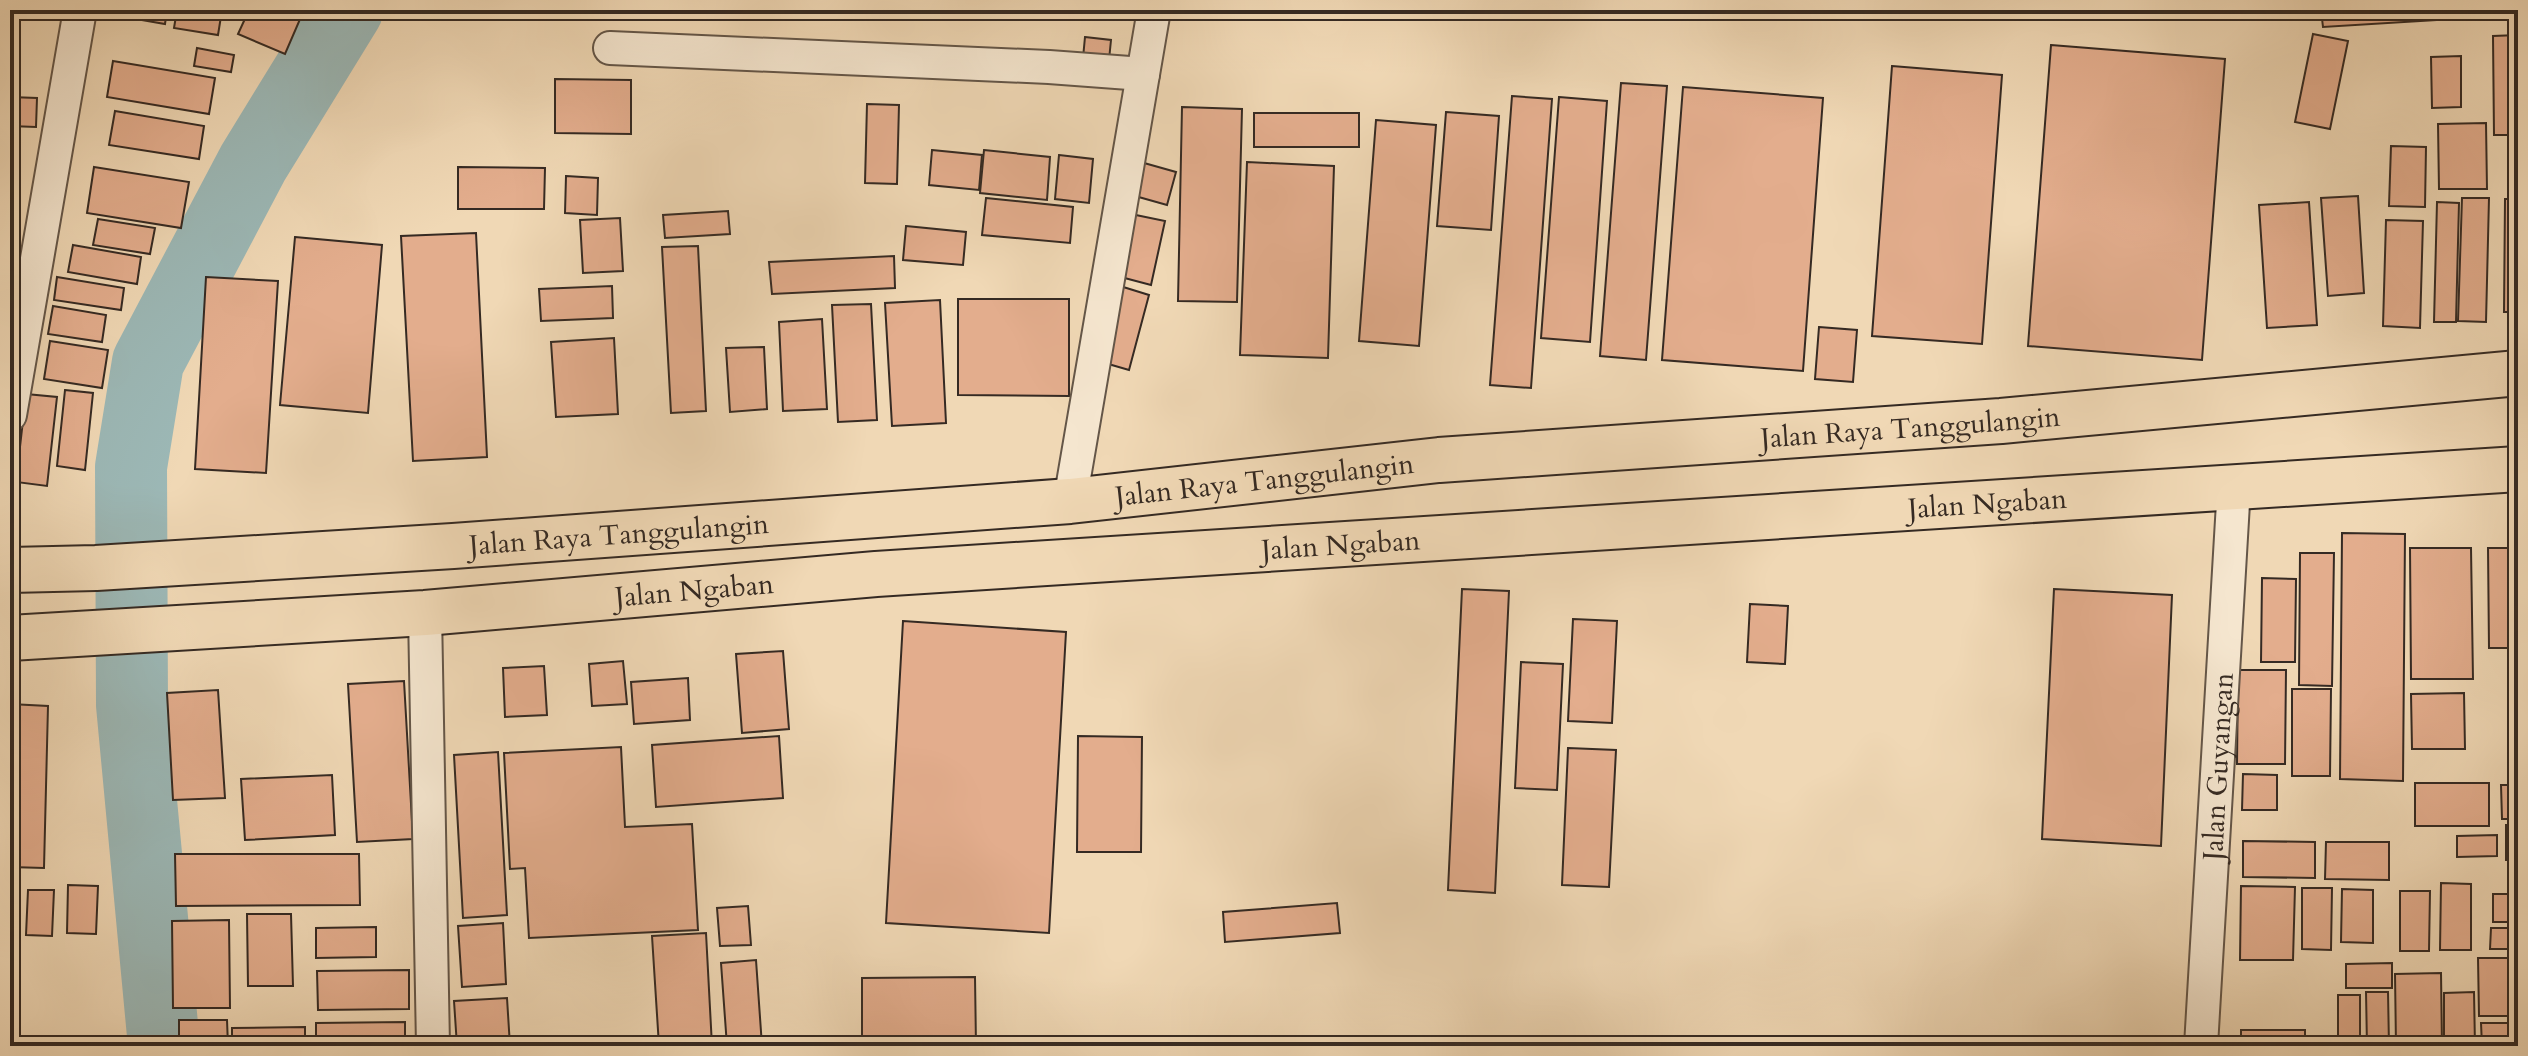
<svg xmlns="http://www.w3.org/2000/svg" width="2528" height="1056" font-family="Cardo,serif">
<rect width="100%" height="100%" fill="#f0d8b5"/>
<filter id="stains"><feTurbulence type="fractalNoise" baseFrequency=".0025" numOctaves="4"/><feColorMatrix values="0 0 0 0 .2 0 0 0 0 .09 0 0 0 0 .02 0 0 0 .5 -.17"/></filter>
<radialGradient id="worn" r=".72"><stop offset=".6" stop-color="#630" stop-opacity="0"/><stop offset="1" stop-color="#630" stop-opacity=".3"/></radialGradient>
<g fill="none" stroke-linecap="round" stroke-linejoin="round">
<polyline stroke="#9cb8b6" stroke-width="72" points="164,1046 132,705 131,467 148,362 253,163 347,10"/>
</g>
<g fill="#e3ad8d" stroke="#352a23" stroke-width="2">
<polygon points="132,10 167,10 165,24 130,18"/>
<polygon points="177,10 222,10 218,35 174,28"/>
<polygon points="249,10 304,10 285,54 238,34"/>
<polygon points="2321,10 2518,10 2518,15 2323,27"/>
<polygon points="2313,34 2348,41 2330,129 2295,122"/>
<polygon points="2518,35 2518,135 2494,135 2493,36"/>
<polygon points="1085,37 1111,40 1109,60 1083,58"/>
<polygon points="2051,45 2225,59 2202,360 2028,346"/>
<polygon points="197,48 234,55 231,72 194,66"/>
<polygon points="2461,56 2461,107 2432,108 2431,57"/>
<polygon points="113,61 215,78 209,114 107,97"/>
<polygon points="1892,66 2002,75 1982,344 1872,336"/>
<polygon points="555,79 631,80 631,134 555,133"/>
<polygon points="1621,83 1667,86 1646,360 1600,356"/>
<polygon points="1683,87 1823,98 1803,371 1662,360"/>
<polygon points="1512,96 1552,99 1531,388 1490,385"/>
<polygon points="10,97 37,98 36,127 10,126"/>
<polygon points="1559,97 1607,101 1590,342 1541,338"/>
<polygon points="867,104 899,105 897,184 865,183"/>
<polygon points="1182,107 1242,109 1237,302 1178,301"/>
<polygon points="115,111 204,126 199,159 109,145"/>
<polygon points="1446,112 1499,116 1491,230 1437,226"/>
<rect x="1254" y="113" width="105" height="34"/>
<polygon points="1376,120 1436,125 1419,346 1359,341"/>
<polygon points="2486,123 2487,189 2439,189 2438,124"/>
<polygon points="2391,146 2426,147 2425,207 2389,206"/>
<polygon points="932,150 982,155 979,190 929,185"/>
<polygon points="984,150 1050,157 1047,200 980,193"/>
<polygon points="1059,155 1093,159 1089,203 1055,199"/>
<polygon points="1137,161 1176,172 1167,205 1128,194"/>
<polygon points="1247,162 1334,166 1328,358 1240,355"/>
<polygon points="94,167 189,182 181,228 87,213"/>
<polygon points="458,167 545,168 544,209 458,209"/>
<polygon points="566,176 598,178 597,215 565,213"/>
<polygon points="2358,196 2364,293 2328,296 2321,198"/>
<polygon points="986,198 1073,207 1070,243 982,235"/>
<polygon points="2462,198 2489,198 2486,322 2458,321"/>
<polygon points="2505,199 2518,199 2518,312 2504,312"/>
<polygon points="2309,202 2317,325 2267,328 2259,205"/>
<polygon points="2437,202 2459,203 2456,322 2434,322"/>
<polygon points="728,211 730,234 665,238 663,215"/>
<polygon points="1131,214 1165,221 1151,285 1117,276"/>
<polygon points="620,218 623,271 583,273 580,220"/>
<polygon points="98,219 155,228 150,254 93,245"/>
<polygon points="2386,220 2423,221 2420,328 2383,326"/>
<polygon points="906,226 966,232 963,265 903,260"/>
<polygon points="476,233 487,457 413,461 401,236"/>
<polygon points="295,237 382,245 368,413 280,405"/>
<polygon points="73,245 141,257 137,284 68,272"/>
<polygon points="698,246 706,411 671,413 662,247"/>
<polygon points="894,256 895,288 772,294 769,262"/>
<polygon points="57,277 124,288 121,310 54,300"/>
<polygon points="206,277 278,281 266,473 195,469"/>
<polygon points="612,286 613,318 541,321 539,289"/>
<polygon points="1120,286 1149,295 1129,370 1098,361"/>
<polygon points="958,299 1069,299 1069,396 958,395"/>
<polygon points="940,300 946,423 892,426 885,303"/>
<polygon points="871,304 877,420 838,422 832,305"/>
<polygon points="53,306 106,315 102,342 48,334"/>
<polygon points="822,319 827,409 783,411 779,322"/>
<polygon points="1819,327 1857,330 1853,382 1815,379"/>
<polygon points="614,338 618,414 556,417 551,342"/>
<polygon points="50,341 108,350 102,388 44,379"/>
<polygon points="764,347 767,409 730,412 726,348"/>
<polygon points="65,390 93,393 85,470 57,466"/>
<polygon points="26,394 57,397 47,486 16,482"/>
<polygon points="2342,533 2405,534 2403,781 2340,779"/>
<polygon points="2410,548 2471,548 2473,679 2411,679"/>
<polygon points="2488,548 2518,548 2518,648 2489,648"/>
<polygon points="2300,553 2334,553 2332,686 2299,685"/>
<polygon points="2262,578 2296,579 2295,662 2261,662"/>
<polygon points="1462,589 1509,591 1495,893 1448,890"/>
<polygon points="2054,589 2172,595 2161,846 2042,839"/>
<polygon points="1750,604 1788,606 1785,664 1747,662"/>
<polygon points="1573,619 1617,621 1612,723 1568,721"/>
<polygon points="903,621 1066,632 1049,933 886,923"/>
<polygon points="783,651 789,729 742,733 736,654"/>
<polygon points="623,661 627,704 592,706 589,664"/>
<polygon points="1521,662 1563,664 1557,790 1515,788"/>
<polygon points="544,666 547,715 505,717 503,668"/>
<polygon points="2238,670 2286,670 2285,764 2237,764"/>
<polygon points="688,678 690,720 634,724 631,682"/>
<polygon points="404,681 413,839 357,842 348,684"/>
<polygon points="2292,689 2331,689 2330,776 2292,776"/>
<polygon points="218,690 225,798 173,800 167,693"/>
<polygon points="2464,693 2465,749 2412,749 2411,694"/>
<polygon points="10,704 48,706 44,868 10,867"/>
<polygon points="779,736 783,798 656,807 652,745"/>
<polygon points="1078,736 1142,737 1141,852 1077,852"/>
<polygon points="621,747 625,827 692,824 698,930 529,938 525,868 510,869 504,753"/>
<polygon points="1568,748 1616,750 1609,887 1562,885"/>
<polygon points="498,752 507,915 463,918 454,755"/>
<polygon points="2243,774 2277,775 2277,810 2242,810"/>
<polygon points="332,775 335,835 245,840 241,779"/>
<rect x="2415" y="783" width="74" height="43"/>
<polygon points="2501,785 2518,785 2518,819 2502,819"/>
<rect x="2506" y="825" width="12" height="35"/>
<polygon points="2497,835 2497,856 2457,857 2457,836"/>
<polygon points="2243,841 2315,842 2315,878 2243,877"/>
<polygon points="2326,842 2389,842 2389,880 2325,879"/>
<polygon points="175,854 359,854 360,905 176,906"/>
<polygon points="2441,883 2471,884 2471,950 2440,950"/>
<polygon points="10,885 16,886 14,939 10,939"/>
<polygon points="68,885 98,886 96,934 67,933"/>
<polygon points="2241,886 2295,887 2293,960 2240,960"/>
<polygon points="2302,888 2332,888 2331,950 2302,949"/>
<polygon points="2342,889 2373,890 2373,943 2341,942"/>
<polygon points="28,890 54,890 52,936 26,935"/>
<polygon points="2400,891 2430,891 2429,951 2400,951"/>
<rect x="2493" y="894" width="25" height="28"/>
<polygon points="1337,903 1340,933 1225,942 1223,912"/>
<polygon points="748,906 751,945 720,946 717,908"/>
<polygon points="247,914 291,914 293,986 248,986"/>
<polygon points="229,920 230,1008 173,1008 172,921"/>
<polygon points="503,923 506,984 462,987 458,926"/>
<polygon points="376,927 376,957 316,958 316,928"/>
<polygon points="2491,928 2518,928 2518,949 2490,949"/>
<polygon points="706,933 712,1046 659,1046 652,936"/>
<polygon points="2478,958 2518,958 2518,1016 2479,1016"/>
<polygon points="756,960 762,1046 727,1046 721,963"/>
<polygon points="2392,963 2392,988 2346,988 2346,964"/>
<polygon points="409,970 409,1009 318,1010 317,971"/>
<polygon points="2441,973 2442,1046 2396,1046 2395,974"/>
<polygon points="975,977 976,1046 862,1046 862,978"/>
<polygon points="2366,992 2388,992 2389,1046 2367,1046"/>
<polygon points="2474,992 2475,1046 2444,1046 2444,993"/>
<rect x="2338" y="995" width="22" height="51"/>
<polygon points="507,998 510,1046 457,1046 454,1001"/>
<polygon points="179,1020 227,1020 228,1046 179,1046"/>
<polygon points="405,1022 405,1046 316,1046 316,1023"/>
<polygon points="2481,1023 2518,1023 2518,1046 2482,1046"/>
<polygon points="305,1027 305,1046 232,1046 232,1028"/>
<rect x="2241" y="1030" width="64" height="16"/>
</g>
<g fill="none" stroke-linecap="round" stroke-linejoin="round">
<g stroke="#645648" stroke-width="36">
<g id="street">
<polyline points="610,48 1049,67 1143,74"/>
<polyline points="10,415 80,10"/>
<polyline points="1070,501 1154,10"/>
<polyline points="425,613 433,1046"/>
<path id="s1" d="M2201 1046 2234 486"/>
</g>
</g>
<g stroke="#352a23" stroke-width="48">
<g id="highway">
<path id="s2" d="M10 570 96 568 453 546 1070 501 1439 460 2001 421 2518 373"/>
<path id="s3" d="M10 638 425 613 876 574 2518 469"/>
</g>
</g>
<use href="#street" stroke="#f5e6cf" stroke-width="32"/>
<use href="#highway" stroke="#f0d8b5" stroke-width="44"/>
</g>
<g text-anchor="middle" stroke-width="6" stroke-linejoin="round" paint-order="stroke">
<g font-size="28" fill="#352a23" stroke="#f5e6cf">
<text dy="10" stroke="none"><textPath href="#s2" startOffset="1906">Jalan Raya Tanggulangin</textPath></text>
<text dy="10" stroke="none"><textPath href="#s2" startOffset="1258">Jalan Raya Tanggulangin</textPath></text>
<text dy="10" stroke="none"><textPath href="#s3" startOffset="1982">Jalan Ngaban</textPath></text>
<text dy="10" stroke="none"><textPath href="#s2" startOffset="610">Jalan Raya Tanggulangin</textPath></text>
<text dy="10" stroke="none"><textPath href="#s3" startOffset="1334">Jalan Ngaban</textPath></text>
<text dy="10" stroke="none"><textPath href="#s3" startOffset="686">Jalan Ngaban</textPath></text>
<text dy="10" stroke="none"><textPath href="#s1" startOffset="280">Jalan Guyangan</textPath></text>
</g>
</g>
<rect width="2528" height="1056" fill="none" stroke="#f0d8b5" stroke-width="40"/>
<rect x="12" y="12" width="2504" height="1032" fill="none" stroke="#352a23" stroke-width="4"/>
<rect x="20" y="20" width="2488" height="1016" fill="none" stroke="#352a23" stroke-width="2"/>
<rect width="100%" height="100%" filter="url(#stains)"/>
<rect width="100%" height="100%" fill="url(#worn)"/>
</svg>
